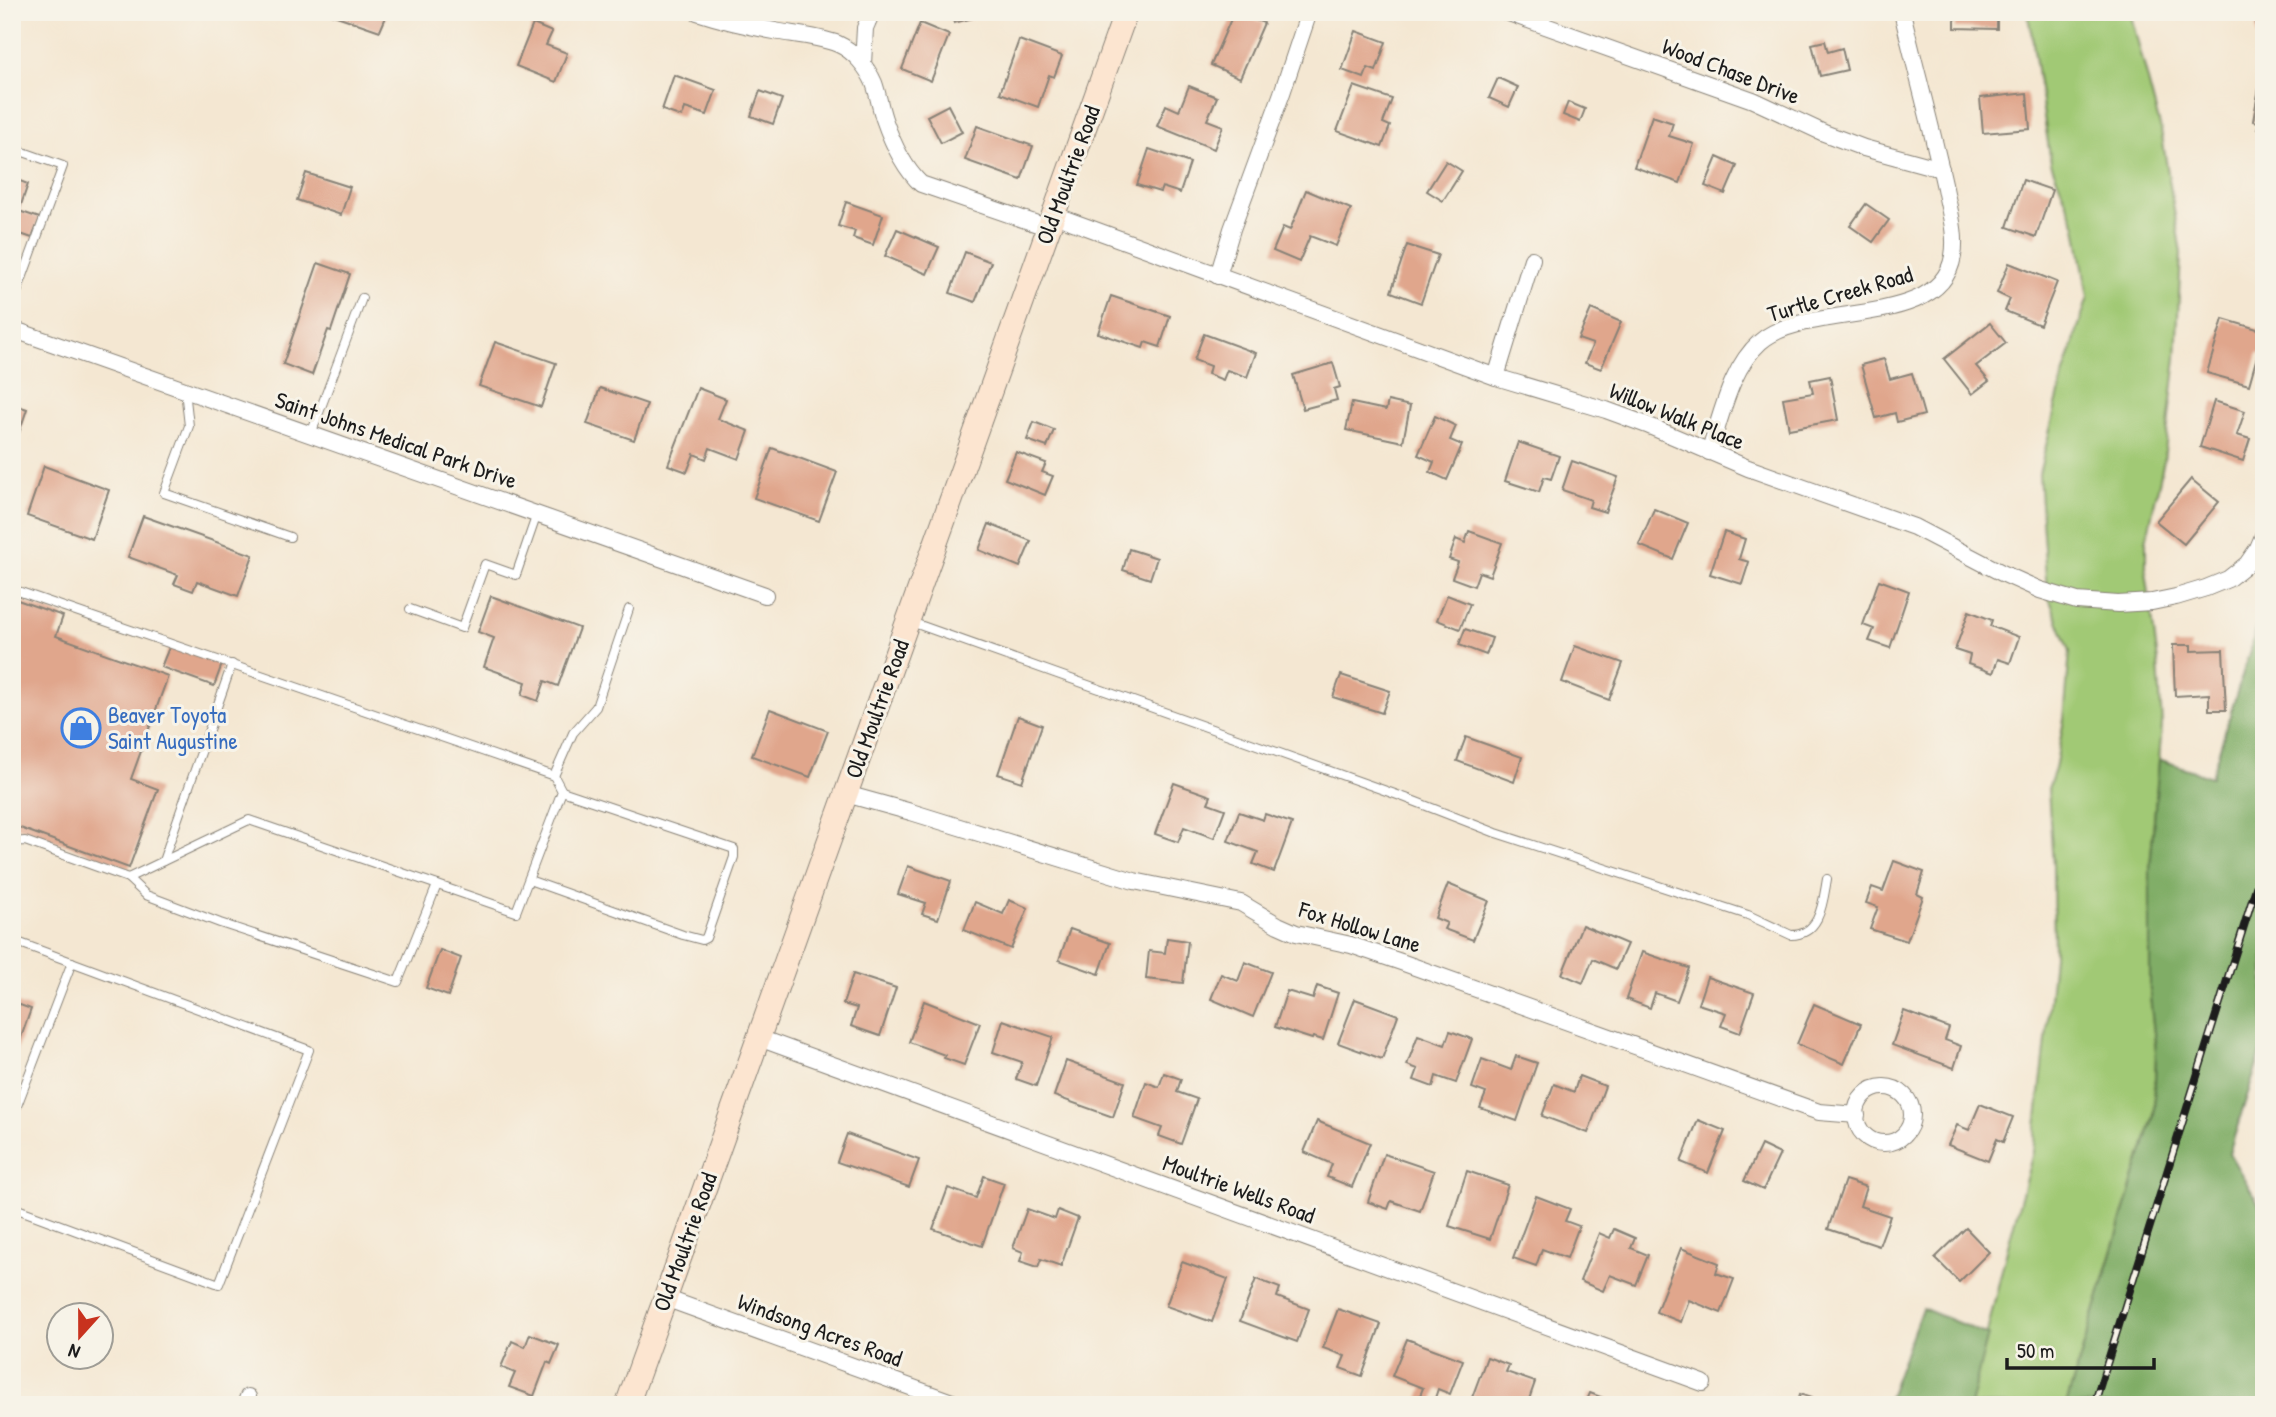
<svg xmlns="http://www.w3.org/2000/svg" width="2276" height="1417" font-family="'Patrick Hand',sans-serif">
<rect width="100%" height="100%" fill="#f7f3e8"/>
<filter id="ink" filterUnits="userSpaceOnUse"><feTurbulence type="fractalNoise" baseFrequency=".0143" numOctaves="2"/><feDisplacementMap in="SourceGraphic" scale="14" xChannelSelector="R" yChannelSelector="G"/><feConvolveMatrix kernelMatrix="1 2 1 2 8 2 1 2 1" color-interpolation-filters="sRGB"/></filter>
<filter id="wash" filterUnits="userSpaceOnUse"><feTurbulence type="fractalNoise" baseFrequency=".00686" numOctaves="4" result="noise"/><feDisplacementMap in="SourceGraphic" scale="28" xChannelSelector="R" yChannelSelector="G"/><feGaussianBlur stdDeviation="1.57" result="paint"/><feColorMatrix in="noise" values="0 0 0 0 0 0 0 0 0 0 0 0 0 0 0 0 0 1.4 0 .05"/><feComposite in="paint" operator="in"/></filter>
<g filter="url(#wash)">
<rect width="100%" height="100%" fill="#f4e7d2"/>
<polygon fill="#a1c974" stroke="#5e7248" stroke-width="2" points="2027,12 2130,12 2161,130 2181,253 2176,358 2164,460 2146,542 2146,571 2158,662 2162,725 2150,868 2150,996 2156,1052 2154,1114 2066,1405 1970,1405 2003,1265 2033,1152 2045,1050 2054,956 2053,866 2048,789 2055,769 2064,719 2070,651 2047,593 2039,474 2064,373 2088,297 2076,226 2051,163 2032,36"/>
<g fill="#80ad66" stroke="#4e6441" stroke-width="2">
<polygon points="2264,604 2264,1043 2229,1153 2263,1211 2264,1405 2066,1405 2154,1114 2156,1052 2150,996 2150,868 2159,759 2211,777"/>
<polygon points="1922,1308 1988,1335 1970,1405 1886,1405"/>
</g>
<g id="blocks">
<g fill="#e0a68c">
<polygon points="373,12 386,17 380,31 328,13"/>
<polygon points="951,12 992,12 992,13 954,23"/>
<polygon points="1234,12 1264,23 1240,78 1211,65"/>
<polygon points="1955,12 1997,12 1997,29 1955,28"/>
<polygon points="2264,18 2264,37 2257,37 2256,19"/>
<polygon points="920,23 949,35 931,81 902,69"/>
<polygon points="533,24 552,32 546,45 567,53 556,82 516,66"/>
<polygon points="1356,31 1386,42 1376,71 1368,68 1364,78 1342,70"/>
<polygon points="1019,40 1062,56 1054,77 1049,75 1038,107 1000,93"/>
<polygon points="1825,41 1828,52 1842,48 1847,70 1820,76 1812,44"/>
<polygon points="674,75 716,90 707,115 685,108 682,117 662,110"/>
<polygon points="1498,78 1518,87 1509,107 1489,98"/>
<polygon points="1189,86 1217,97 1207,120 1223,126 1214,149 1157,126 1166,105 1179,111"/>
<polygon points="1354,86 1392,99 1383,123 1390,126 1382,147 1337,131"/>
<polygon points="2259,88 2264,89 2264,131 2257,129 2259,122 2253,121"/>
<polygon points="760,91 782,99 773,124 751,116"/>
<polygon points="2027,93 2030,129 1983,133 1980,98"/>
<polygon points="1568,102 1585,109 1580,122 1563,115"/>
<polygon points="948,105 962,132 941,143 927,116"/>
<polygon points="1652,116 1673,123 1669,136 1694,144 1680,183 1634,167"/>
<polygon points="977,126 1033,146 1021,180 965,160"/>
<polygon points="1149,149 1190,163 1180,193 1162,187 1160,192 1137,185"/>
<polygon points="1717,157 1737,166 1725,194 1705,186"/>
<polygon points="1446,161 1462,171 1443,201 1427,191"/>
<polygon points="306,173 350,187 341,215 297,200"/>
<polygon points="12,178 28,184 19,211 40,218 32,238 12,231"/>
<polygon points="2023,180 2052,190 2036,237 2007,227"/>
<polygon points="1306,190 1351,209 1336,246 1310,236 1299,262 1273,251 1283,227 1290,230"/>
<polygon points="846,202 883,215 873,245 853,238 855,231 838,226"/>
<polygon points="1866,204 1889,220 1873,242 1850,226"/>
<polygon points="897,229 939,247 927,274 885,256"/>
<polygon points="1407,245 1438,255 1421,303 1391,292"/>
<polygon points="965,252 991,262 975,302 950,293"/>
<polygon points="318,263 350,274 331,331 328,330 312,375 283,364"/>
<polygon points="2009,263 2057,282 2040,325 2005,311 2010,299 1997,293"/>
<polygon points="1111,296 1170,316 1160,347 1145,342 1143,348 1098,333"/>
<polygon points="1591,309 1621,322 1601,369 1585,363 1593,344 1578,339"/>
<polygon points="2223,319 2264,331 2264,355 2258,353 2249,385 2207,373"/>
<polygon points="1990,323 2006,343 1976,366 1989,381 1972,394 1944,359"/>
<polygon points="1204,334 1256,353 1247,377 1227,370 1223,380 1208,374 1210,366 1194,360"/>
<polygon points="495,342 556,363 541,407 479,386"/>
<polygon points="1884,359 1890,379 1912,373 1924,415 1897,422 1895,413 1876,418 1861,365"/>
<polygon points="1333,363 1340,387 1334,389 1337,400 1303,409 1293,375"/>
<polygon points="1830,376 1838,420 1789,429 1783,398 1813,393 1810,380"/>
<polygon points="600,388 647,404 634,440 587,424"/>
<polygon points="698,388 726,399 718,419 749,431 739,459 710,448 706,459 694,454 687,472 668,465"/>
<polygon points="1388,401 1410,406 1403,442 1346,430 1352,403 1386,410"/>
<polygon points="2214,401 2245,411 2237,435 2250,439 2243,461 2200,447"/>
<polygon points="12,404 27,409 13,451 12,451"/>
<polygon points="1435,416 1456,426 1450,440 1462,445 1447,480 1430,472 1434,462 1418,455"/>
<polygon points="1034,422 1054,430 1047,447 1027,440"/>
<polygon points="1518,442 1559,456 1551,479 1544,477 1539,492 1505,481"/>
<polygon points="772,448 837,472 819,521 754,498"/>
<polygon points="1016,452 1046,463 1042,472 1053,476 1045,495 1005,479"/>
<polygon points="1572,461 1618,477 1605,512 1589,507 1591,500 1562,490"/>
<polygon points="44,466 109,490 92,539 27,516"/>
<polygon points="2191,479 2219,502 2184,544 2156,521"/>
<polygon points="1654,509 1688,523 1673,559 1639,545"/>
<polygon points="143,516 253,555 238,596 197,581 193,591 174,584 178,575 128,557"/>
<polygon points="989,524 1031,541 1020,567 979,550"/>
<polygon points="1469,531 1502,543 1490,576 1479,572 1474,586 1452,578 1458,562 1449,559 1456,539 1465,543"/>
<polygon points="1724,532 1745,539 1739,559 1749,562 1742,584 1710,574"/>
<polygon points="1129,549 1157,558 1150,579 1123,570"/>
<polygon points="1879,580 1909,591 1890,648 1869,641 1874,629 1863,625"/>
<polygon points="1447,595 1470,604 1460,629 1437,620"/>
<polygon points="491,596 579,628 558,686 545,681 538,701 522,695 526,682 484,667 494,638 478,632"/>
<polygon points="12,598 63,616 56,636 168,676 131,779 158,789 129,868 12,825"/>
<polygon points="1969,611 1992,620 1990,626 2019,637 2010,663 1998,659 1993,673 1968,664 1970,655 1955,650"/>
<polygon points="1465,629 1492,638 1486,655 1459,645"/>
<polygon points="170,645 222,664 214,686 161,667"/>
<polygon points="2173,645 2191,645 2191,651 2223,650 2226,710 2209,710 2209,694 2175,696"/>
<polygon points="1575,646 1623,663 1609,700 1562,682"/>
<polygon points="1341,675 1390,691 1382,713 1333,697"/>
<polygon points="770,709 828,731 810,777 752,756"/>
<polygon points="1018,716 1042,725 1022,782 998,774"/>
<polygon points="1466,737 1522,757 1514,782 1457,761"/>
<polygon points="1174,783 1211,796 1208,803 1225,809 1214,838 1184,827 1178,842 1155,834"/>
<polygon points="1239,812 1263,820 1265,814 1292,823 1274,872 1253,864 1258,852 1228,841"/>
<polygon points="1894,861 1924,872 1917,894 1923,897 1907,941 1870,929 1878,907 1866,903 1872,887 1883,891"/>
<polygon points="908,866 951,881 938,919 922,914 926,903 898,894"/>
<polygon points="1448,884 1489,901 1473,940 1444,929 1447,923 1435,918"/>
<polygon points="1009,900 1028,908 1011,949 964,930 975,902 1003,914"/>
<polygon points="1582,925 1627,944 1616,969 1593,959 1583,983 1562,974"/>
<polygon points="1070,929 1110,943 1099,974 1059,960"/>
<polygon points="1167,938 1188,941 1183,983 1146,979 1149,951 1165,953"/>
<polygon points="440,950 461,958 448,996 426,988"/>
<polygon points="1642,952 1689,968 1677,1001 1655,993 1650,1008 1626,999"/>
<polygon points="1245,962 1271,972 1253,1017 1211,999 1221,974 1238,981"/>
<polygon points="853,974 896,988 880,1036 851,1026 857,1008 843,1004"/>
<polygon points="1707,977 1754,993 1740,1033 1721,1026 1726,1013 1698,1004"/>
<polygon points="1317,986 1338,993 1323,1040 1313,1037 1312,1039 1275,1027 1287,991 1313,999"/>
<polygon points="1355,999 1398,1015 1382,1059 1338,1043"/>
<polygon points="924,1001 980,1023 964,1065 944,1058 945,1055 909,1042"/>
<polygon points="12,1002 31,1009 13,1060 12,1060"/>
<polygon points="1814,1004 1861,1024 1844,1064 1797,1044"/>
<polygon points="1904,1011 1949,1028 1945,1040 1961,1046 1954,1068 1892,1045"/>
<polygon points="1003,1020 1053,1037 1036,1086 1016,1079 1022,1062 993,1052"/>
<polygon points="1450,1031 1472,1039 1456,1083 1436,1076 1433,1087 1414,1080 1418,1069 1407,1065 1418,1035 1445,1045"/>
<polygon points="1516,1056 1537,1063 1517,1121 1480,1108 1486,1093 1472,1088 1482,1059 1511,1070"/>
<polygon points="1066,1061 1125,1082 1113,1117 1054,1096"/>
<polygon points="1164,1073 1181,1079 1177,1092 1197,1099 1181,1144 1159,1136 1162,1128 1134,1118 1146,1082 1159,1087"/>
<polygon points="1579,1076 1605,1086 1588,1133 1542,1116 1554,1084 1574,1092"/>
<polygon points="1980,1104 2013,1117 2003,1142 1997,1139 1988,1161 1948,1145 1957,1125 1969,1130"/>
<polygon points="1698,1120 1725,1131 1708,1173 1681,1162"/>
<polygon points="1317,1121 1370,1143 1352,1187 1327,1177 1332,1164 1304,1152"/>
<polygon points="847,1134 919,1160 909,1187 837,1162"/>
<polygon points="1761,1145 1780,1154 1763,1190 1744,1181"/>
<polygon points="1384,1154 1434,1171 1420,1211 1391,1201 1388,1209 1368,1202"/>
<polygon points="1467,1171 1508,1185 1490,1239 1449,1226"/>
<polygon points="984,1176 1004,1183 982,1246 933,1229 948,1188 976,1198"/>
<polygon points="1845,1180 1866,1187 1860,1206 1890,1216 1879,1246 1828,1229"/>
<polygon points="1536,1196 1570,1209 1565,1221 1579,1226 1567,1258 1542,1249 1536,1266 1513,1258"/>
<polygon points="1027,1209 1055,1219 1058,1210 1078,1218 1061,1266 1041,1259 1038,1267 1020,1261 1023,1252 1013,1248"/>
<polygon points="1966,1228 1989,1252 1959,1282 1935,1258"/>
<polygon points="1614,1229 1635,1238 1631,1248 1648,1255 1636,1285 1610,1275 1603,1291 1580,1281 1599,1233 1610,1238"/>
<polygon points="1681,1248 1719,1263 1716,1273 1734,1279 1721,1313 1689,1300 1681,1322 1656,1312"/>
<polygon points="1182,1262 1228,1279 1212,1322 1166,1306"/>
<polygon points="1256,1279 1280,1288 1277,1297 1309,1309 1297,1342 1240,1321"/>
<polygon points="1338,1309 1381,1324 1362,1376 1340,1368 1345,1356 1323,1348"/>
<polygon points="530,1334 559,1345 551,1364 547,1362 534,1396 509,1387 515,1373 501,1367 512,1341 525,1347"/>
<polygon points="1407,1339 1463,1360 1450,1394 1438,1389 1433,1404 1419,1398 1423,1388 1392,1376"/>
<polygon points="1487,1357 1509,1365 1506,1372 1535,1382 1527,1405 1475,1405 1470,1403"/>
<polygon points="1590,1393 1611,1401 1609,1405 1585,1405"/>
<polygon points="1800,1394 1829,1404 1829,1405 1797,1405"/>
</g>
</g>
</g>
<g filter="url(#ink)">
<use href="#blocks" fill-opacity="0" stroke="#888277" stroke-width="2"/>
<g fill="none" stroke-linecap="round" stroke-linejoin="round">
<g stroke="#888277" stroke-width="10">
<g id="lane">
<polyline points="12,148 63,166 12,306"/>
<polyline points="185,390 189,426 164,493 290,537"/>
<polyline points="311,434 362,298"/>
<polyline points="12,589 554,776 562,791 516,912 249,820 128,878 25,841 12,842"/>
<polyline points="410,609 462,628 485,564 516,575 537,514"/>
<path d="M911 622 1406 798 1496 833 1748 915 1791 935C1821 935 1823 901 1827 879"/>
<polyline points="554,776 573,733 596,707 629,609"/>
<polyline points="163,861 232,664"/>
<polyline points="128,878 146,895 220,923 398,982 437,885"/>
<polyline points="529,880 683,935 702,940 706,938 734,857 734,849 562,791"/>
<polyline points="12,940 309,1050 219,1284 12,1207"/>
<polyline points="12,1119 72,962"/>
</g>
</g>
<g stroke="#888277" stroke-width="18">
<g id="street">
<path d="M697 12C724 21 752 27 780 32 799 35 820 37 838 44 854 51 867 67 874 83 878 94 880 107 884 119 892 142 903 167 921 184L1049 228"/>
<polyline points="1506,12 1753,100 1824,133 1864,148 1941,169"/>
<polyline points="863,64 865,28 872,12"/>
<polyline points="1054,215 1496,377 1606,410 1647,425 1748,468 1914,527 2002,573 2040,590 2077,601 2118,604 2152,602 2176,597 2206,588 2228,579 2247,564 2258,548 2264,534"/>
<polyline points="1218,276 1232,229 1282,93 1309,12"/>
<polyline points="12,329 765,595"/>
<polyline points="1496,377 1532,259"/>
<path d="M1709 452C1722 415 1730 369 1760 342 1805 301 1941 331 1953 256 1957 233 1949 210 1945 188 1932 129 1916 71 1902 12"/>
<polyline points="846,794 911,812 1134,881 1241,903 1278,925 1296,933 1351,945 1401,962 1819,1112 1857,1115"/>
<polyline points="759,1038 1703,1383"/>
<circle cx="1884" cy="1115" r="28"/>
<polyline points="665,1298 960,1405"/>
<polyline points="245,1405 248,1397"/>
</g>
</g>
<g stroke="#888277" stroke-width="25">
<polyline id="secondary" points="627,1405 1126,12"/>
</g>
<use href="#lane" stroke="#fff" stroke-width="8"/>
<use href="#street" stroke="#fff" stroke-width="16"/>
<use href="#secondary" stroke="#fce5d0" stroke-width="23"/>
<g stroke="#1c1c1c" stroke-width="8">
<polyline id="rail" points="2094,1405 2264,862"/>
</g>
<use href="#rail" stroke="#f7f3e8" stroke-width="5" stroke-dasharray="16" stroke-linecap="butt"/>
</g>
</g>
<defs>
<g id="shop-ring" transform="scale(2.0125)"><circle r="9.5" fill="#f7f3e8" stroke="#3f7fe0" stroke-width="1.5"/><path d="M-5-2.5h2.3a2.7 3.5 0 0 1 5.4 0H5L5.5 6h-11ZM-1.5-2.5h3a1.5 2.3 0 0 0-3 0Z" fill="#3f7fe0"/></g>
</defs>
<g fill-rule="evenodd">
<use href="#shop-ring" x="81" y="728"/>
</g>
<g text-anchor="middle" stroke-width="6" stroke-linejoin="round" paint-order="stroke">
<g font-size="23" fill="#1c1c1c" stroke="#f7f3e8">
<text transform="translate(1731 71) rotate(21)" y="8">Wood Chase Drive</text>
<text transform="translate(1068 175) rotate(-70)" y="8">Old Moultrie Road</text>
<text transform="translate(1840 294) rotate(-16)" y="8">Turtle Creek Road</text>
<text transform="translate(1677 416) rotate(22)" y="8">Willow Walk Place</text>
<text transform="translate(396 440) rotate(19)" y="8">Saint Johns Medical Park Drive</text>
<text transform="translate(877 709) rotate(-70)" y="8">Old Moultrie Road</text>
<text transform="translate(1360 927) rotate(17)" y="8">Fox Hollow Lane</text>
<text transform="translate(1239 1189) rotate(20)" y="8">Moultrie Wells Road</text>
<text transform="translate(685 1242) rotate(-70)" y="8">Old Moultrie Road</text>
<text transform="translate(820 1330) rotate(20)" y="8">Windsong Acres Road</text>
</g>
<g font-size="23" fill="#366cbe" stroke="#f7f3e8" text-anchor="start">
<text x="108" y="723">Beaver Toyota<tspan x="108" dy="26">Saint Augustine</tspan></text>
</g>
</g>
<rect width="2276" height="1417" fill="none" stroke="#f7f3e8" stroke-width="42"/>
<g transform="translate(80 1336) rotate(201)"><circle r="33" fill="#f7f3e8" stroke="#9f9d96" stroke-width="2"/>
<path d="M0-5L12 26L0 18L-12 26Z" fill="#c8321e"/>
<text y="-10" font-size="19" font-weight="bold" text-anchor="middle" fill="#1c1c1c">N</text>
</g>
<path d="M2007 1358v10h147v-10" fill="none" stroke="#1c1c1c" stroke-width="3.5"/>
<text x="2017" y="1358" font-size="21" fill="#1c1c1c" stroke="#f7f3e8" stroke-width="5" paint-order="stroke">50 m</text>
</svg>
